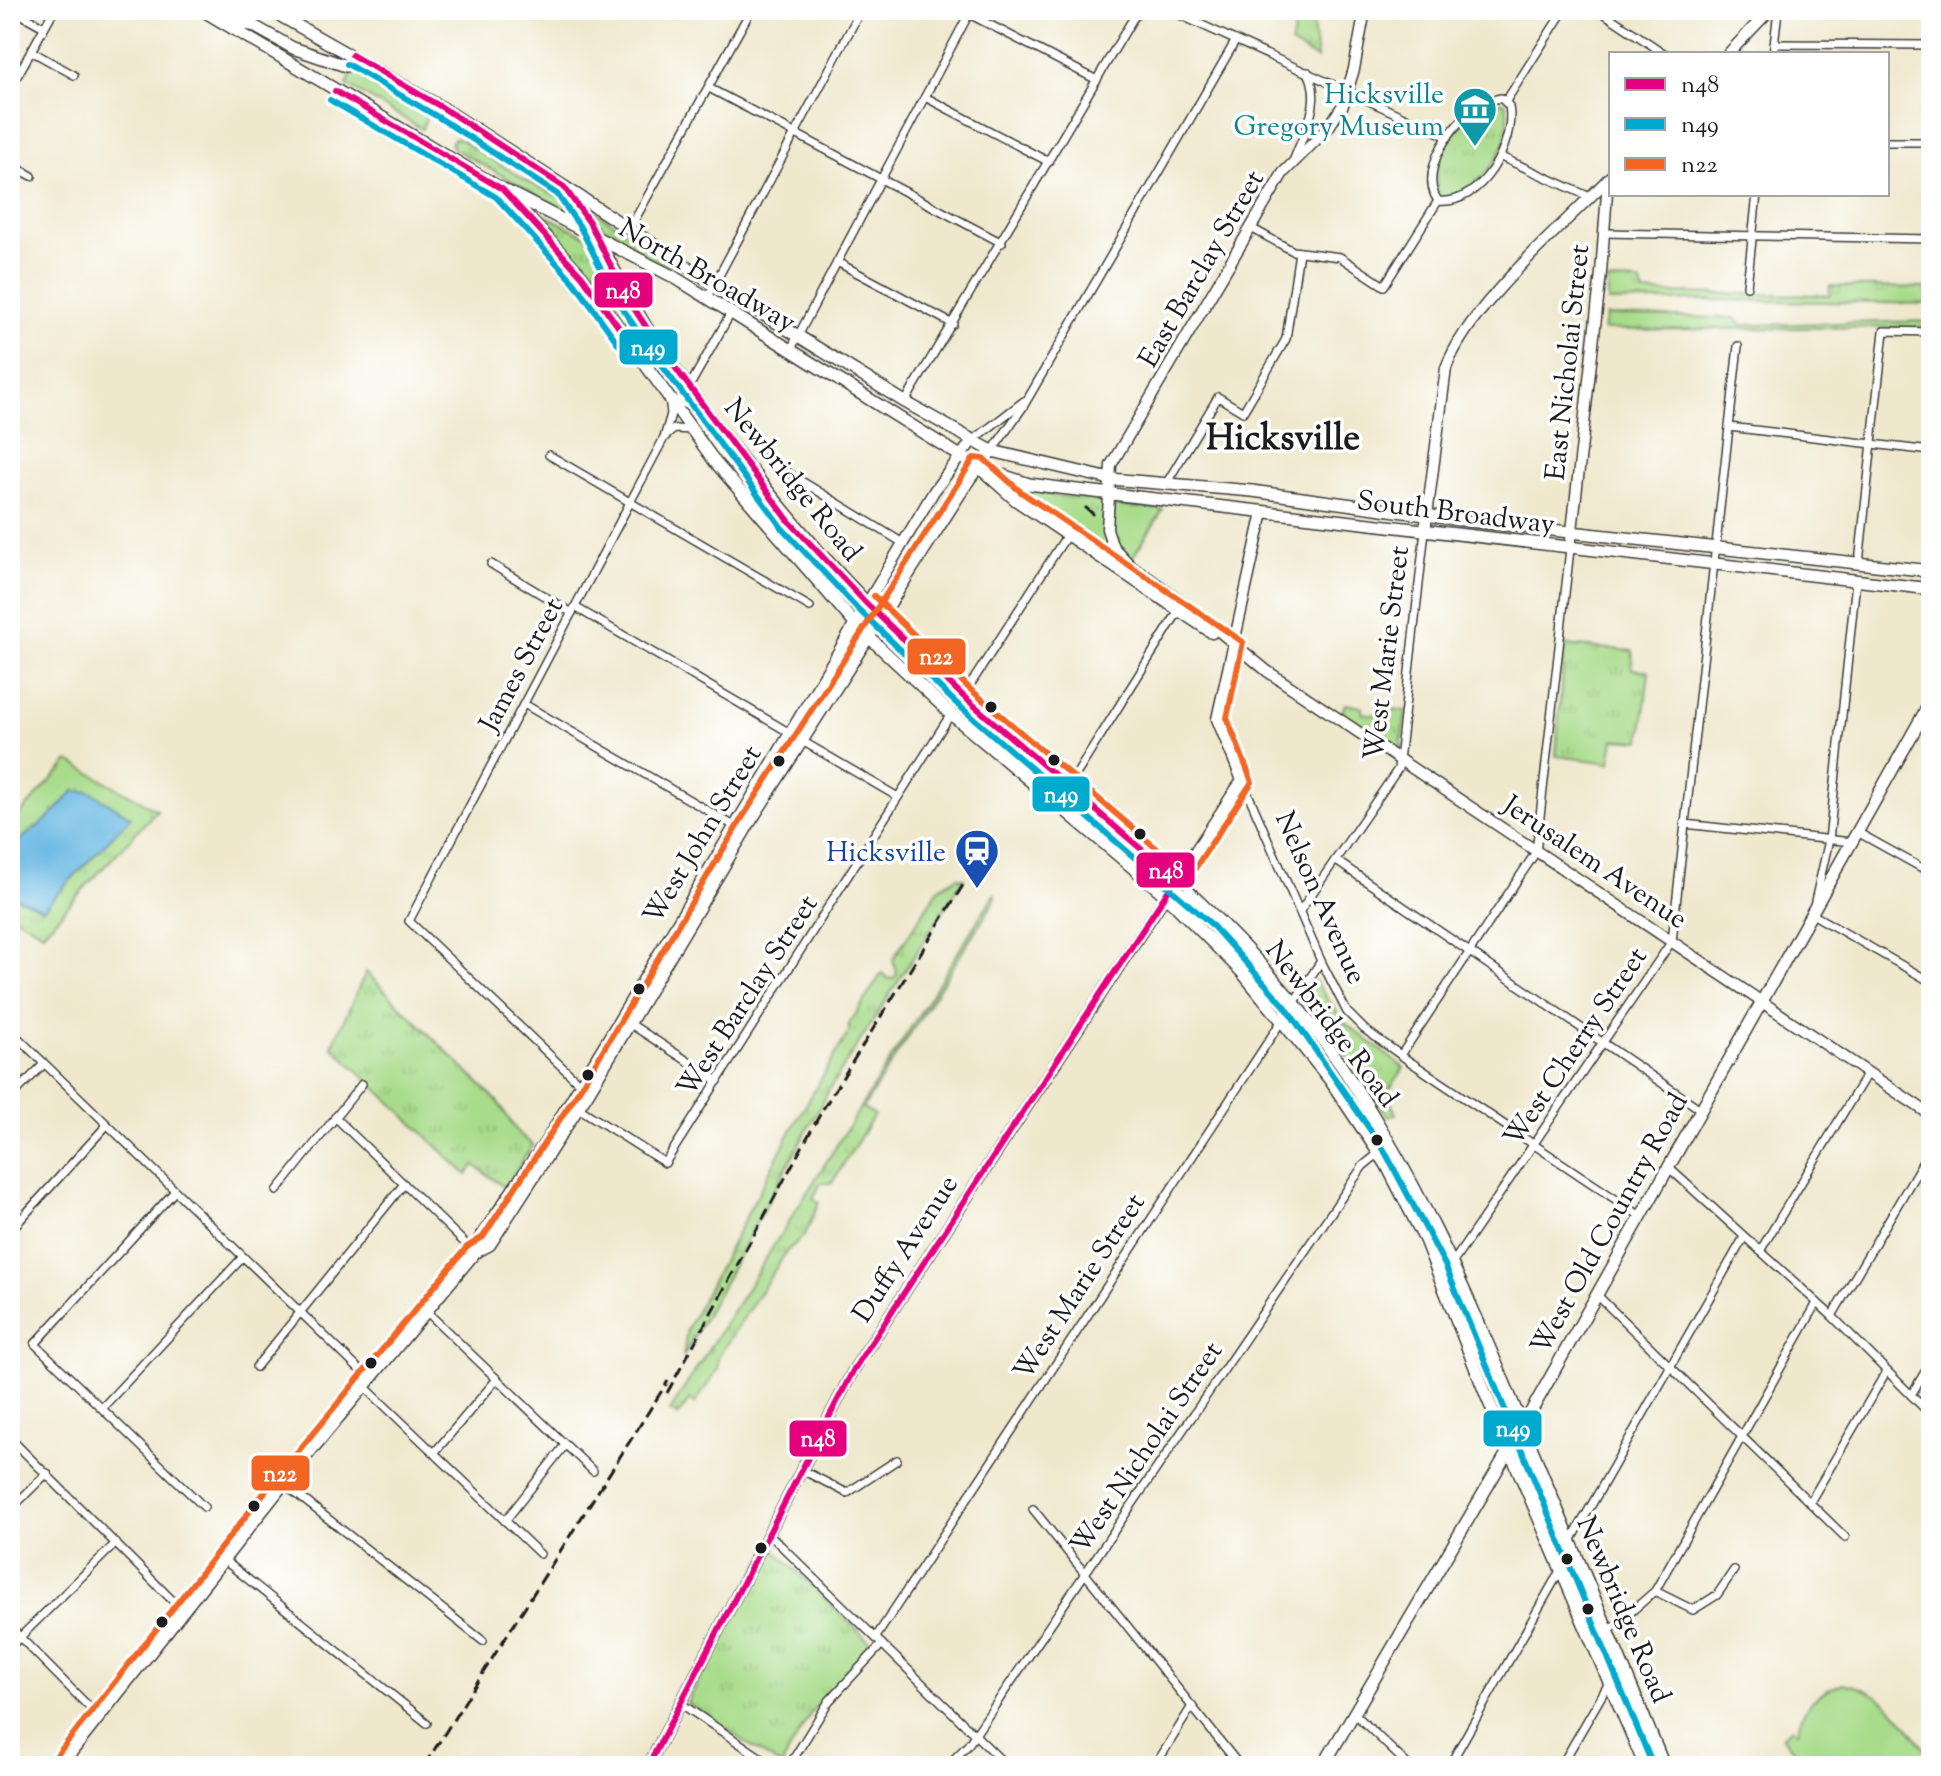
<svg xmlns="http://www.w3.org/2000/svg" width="1941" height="1776" font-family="'Sorts Mill Goudy',serif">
<defs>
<pattern id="grass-tufts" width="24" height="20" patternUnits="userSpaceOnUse" patternTransform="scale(2)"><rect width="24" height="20" fill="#a8db8a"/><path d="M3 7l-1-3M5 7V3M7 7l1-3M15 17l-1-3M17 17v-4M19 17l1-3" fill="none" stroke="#90bb76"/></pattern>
</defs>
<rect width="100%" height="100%" fill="#fff"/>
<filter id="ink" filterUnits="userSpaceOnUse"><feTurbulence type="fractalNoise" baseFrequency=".0125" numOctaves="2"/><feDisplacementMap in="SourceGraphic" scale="16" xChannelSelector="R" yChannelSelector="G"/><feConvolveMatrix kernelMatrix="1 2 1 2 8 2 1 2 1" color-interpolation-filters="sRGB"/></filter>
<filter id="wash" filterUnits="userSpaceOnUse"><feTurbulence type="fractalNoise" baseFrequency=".006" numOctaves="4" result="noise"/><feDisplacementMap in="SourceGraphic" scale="32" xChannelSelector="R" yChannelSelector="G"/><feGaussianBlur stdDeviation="1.8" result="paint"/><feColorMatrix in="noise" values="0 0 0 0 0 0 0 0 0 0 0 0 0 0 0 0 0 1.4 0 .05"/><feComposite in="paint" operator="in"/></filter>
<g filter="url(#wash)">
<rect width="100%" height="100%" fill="#efe8cd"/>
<g fill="url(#grass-tufts)" stroke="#627c53" stroke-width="2">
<polygon points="1299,10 1311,10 1317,59 1291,44"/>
<polygon points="355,66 429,109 422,129 347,85"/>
<path d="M1487 102H1505C1519 146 1481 191 1439 200 1427 152 1454 131 1487 102Z"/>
<polygon points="454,138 460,139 528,182 567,200 581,219 454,149 451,143"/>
<path d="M592 209 677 265 675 268C648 259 593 241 592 209Z"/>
<polygon points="540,213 593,239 661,363 656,365 582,264 538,216"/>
<polygon points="1608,281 1640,282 1644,293 1829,295 1830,286 1931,288 1931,304 1713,300 1608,302"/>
<polygon points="1606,316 1735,318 1742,325 1931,321 1931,327 1603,330"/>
<polygon points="992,477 1051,495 1163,510 1123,572"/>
<polygon points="1564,645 1633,651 1632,669 1649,671 1641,741 1614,739 1610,763 1556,756"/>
<polygon points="1345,704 1362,707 1362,713 1377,715 1378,707 1406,711 1399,757 1340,718"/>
<polygon points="69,761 157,810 43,933 10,914 10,825"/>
<polygon points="958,877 964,878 830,1088 683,1357 687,1329 794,1125 850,1030 848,1026 882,973 889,979 894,978 897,974 893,959 939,888"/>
<polygon points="995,893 994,902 863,1108 874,1115 832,1183 821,1183 813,1198 819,1202 805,1235 787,1251 718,1357 718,1369 695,1404 690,1399 678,1416 670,1411"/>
<polygon points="366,972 498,1102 518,1133 533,1145 504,1187 474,1165 467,1175 332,1046"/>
<polygon points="1315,981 1344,1022 1404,1068 1387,1093 1396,1114 1388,1117 1319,1014 1304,999"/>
<polygon points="770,1545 871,1643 812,1711 781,1766 687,1703"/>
</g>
<g fill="#a8db8a" stroke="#627c53" stroke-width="2">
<polygon points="1112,506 1163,510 1131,559 1112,534"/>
<path d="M1843 1683C1889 1691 1904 1723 1931 1757V1766H1806L1782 1736 1792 1728 1797 1732C1803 1703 1817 1694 1843 1683Z"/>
</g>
<polygon fill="#68b8e3" stroke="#426a80" stroke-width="2" points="74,791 91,792 131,817 43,909 10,895 10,848 52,815"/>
</g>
<g filter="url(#ink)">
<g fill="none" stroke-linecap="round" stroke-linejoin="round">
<g stroke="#3c3b37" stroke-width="10">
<g id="street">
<polyline points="13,10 44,27"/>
<polyline points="1169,10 1448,137"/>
<polyline points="1599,10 1665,54"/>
<polyline points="969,14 1097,80"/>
<polyline points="1774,44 1931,45"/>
<polyline points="31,51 74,75"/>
<polyline points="1773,54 1778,10"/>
<polyline points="709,88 1002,243"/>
<polyline points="10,89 54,10"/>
<polyline points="925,97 1049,162"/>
<path d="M1501 98 1509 106C1516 143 1481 206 1438 201 1414 167 1464 102 1501 98Z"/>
<polyline points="1506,101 1564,10"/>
<polyline points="1887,142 1931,142"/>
<polyline points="1501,157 1590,197"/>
<path d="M1294 159C1305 130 1323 102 1308 72"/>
<polyline points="10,164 32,176"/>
<polyline points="1253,229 1293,251 1340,257 1384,286 1438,201"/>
<polyline points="629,230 751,10"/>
<polyline points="1604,233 1931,239"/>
<polyline points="837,262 953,324"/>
<polyline points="1747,286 1757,194"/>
<polyline points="707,298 861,10"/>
<polyline points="791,349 971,10"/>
<polyline points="689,387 731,313"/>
<polyline points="905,402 1138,10"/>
<polyline points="1729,427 1931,451"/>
<polyline points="666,436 674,429 692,430"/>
<polyline points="972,441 1024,401"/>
<polyline points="992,451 1023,407 1236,40"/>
<polyline points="549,455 810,607"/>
<polyline points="762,457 903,543"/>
<polyline points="1166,484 1218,397 1243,412 1286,339 1299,252"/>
<polyline points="1859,563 1884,331 1931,332"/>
<polyline points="491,564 572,613"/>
<polyline points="1856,581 1829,840 1812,914 1931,982"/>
<polyline points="575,607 790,733"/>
<polyline points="963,696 1067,535"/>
<polyline points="524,704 736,827"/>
<polyline points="804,742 898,797"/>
<polyline points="1242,780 1321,961 1347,1012 1364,1029 1409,1061 1639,1215"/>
<polyline points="1069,786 1178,612"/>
<polyline points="1684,824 1852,842"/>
<polyline points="1859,833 1931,873"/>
<polyline points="1335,860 1700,1109"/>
<polyline points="1300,911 1398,769 1425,531"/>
<polyline points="629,1023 718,1081"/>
<polyline points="10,1030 370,1380"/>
<polyline points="1401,1055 1536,852 1570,549"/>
<polyline points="580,1084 409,921 664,438 671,414 669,397 707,414"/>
<polyline points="10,1098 44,1064"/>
<polyline points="569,1102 665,1163 951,714"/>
<polyline points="335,1117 475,1253"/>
<polyline points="1668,1167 1832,1316 1931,1415"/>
<polyline points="175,1191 35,1344 204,1507"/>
<polyline points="277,1191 362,1084"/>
<polyline points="10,1231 107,1125"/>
<polyline points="1760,1251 1868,1072"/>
<polyline points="1454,1261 1672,941 1738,346"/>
<polyline points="1596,1294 1845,1537"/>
<polyline points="427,1312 593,1471"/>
<polyline points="1832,1316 1931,1148"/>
<polyline points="256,1367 404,1184"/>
<polyline points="365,1387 540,1554"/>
<polyline points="1911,1395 1931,1362"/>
<polyline points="102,1408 243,1257"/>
<polyline points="10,1438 184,1612"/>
<polyline points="434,1453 497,1379"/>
<polyline points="802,1470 847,1493 897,1460"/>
<polyline points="284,1484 483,1641"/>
<polyline points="1810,1502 1886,1372"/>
<polyline points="1033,1509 1240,1766"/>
<polyline points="10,1510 47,1473"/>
<polyline points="505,1521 565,1445"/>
<polyline points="769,1534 1007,1766"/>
<polyline points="1571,1541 1744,1237"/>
<polyline points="224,1560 427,1723"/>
<polyline points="1655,1591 1693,1610 1717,1595 1734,1570"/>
<polyline points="10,1627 100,1718"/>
<polyline points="1609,1631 1655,1591 1817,1303"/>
<polyline points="876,1637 1321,961"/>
<polyline points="10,1647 116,1543"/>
<polyline points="680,1703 773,1766"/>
<polyline points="1354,1713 1409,1766"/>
<polyline points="789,1766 829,1701 882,1644"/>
<polyline points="947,1766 968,1745 1363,1166 1379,1153"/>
<polyline points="1155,1766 1192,1706"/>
<polyline points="1449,1766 1561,1569"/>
<polyline points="1561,1766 1609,1683"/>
</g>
</g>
<g stroke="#3c3b37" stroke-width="13">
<g id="secondary">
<polyline points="1365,10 1354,69 1343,105 1328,128 1283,173 1111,465 1107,529 1113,547 1128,563 1191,608 1267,671 1931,1115"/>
<polyline points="1728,54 1770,10"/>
<polyline points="978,467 1015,500 1212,633"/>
<path d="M1425 531 1446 368C1469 305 1563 226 1611 176"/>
<polyline points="1570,549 1601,273 1608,179"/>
<polyline points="475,1253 490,1245 589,1092 750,823 970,479 992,451"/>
<polyline points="61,1766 284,1484 475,1253 479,1239 547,1139 621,1017 934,491 972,441"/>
<polyline points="648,1766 854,1369 1242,780 1217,719 1263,512"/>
</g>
</g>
<g stroke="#3c3b37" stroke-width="14">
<g id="primary">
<polyline points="202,10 502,189 674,277 978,467 1029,484 1060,488 1931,589"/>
<polyline points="270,10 443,108 714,284 905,402 992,451 1110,479 1252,491 1469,521 1931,571"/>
<polyline points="228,22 252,25 293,48 346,66"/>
<path d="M564 187C600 234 621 290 654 339 718 431 785 518 863 599 1012 755 1201 871 1328 1047 1417 1171 1474 1309 1532 1449 1576 1555 1621 1660 1664 1766"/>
<polyline points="502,189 582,276 715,462 854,623 951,714 1165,895 1241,971 1330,1080 1386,1164 1425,1240 1486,1395 1645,1766"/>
<path d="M967 724C991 728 1003 752 1029 754"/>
<polyline points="1059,801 1100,819"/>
<polyline points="1323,1766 1523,1426 1931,701"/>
</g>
</g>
<use href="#street" stroke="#fff" stroke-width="7"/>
<use href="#secondary" stroke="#fff" stroke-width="10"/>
<use href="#primary" stroke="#fff" stroke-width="11"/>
<g stroke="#1c1c1c" stroke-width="3" stroke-dasharray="12 6" stroke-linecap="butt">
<polyline points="1085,507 1094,515"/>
<polyline points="667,1393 823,1109 965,882"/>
<polyline points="424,1766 668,1381"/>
</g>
<g stroke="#fff" stroke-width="12">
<g id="bus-1">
<polyline points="352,55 443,108 564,187 589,222 626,296 654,339 789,521 866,603 963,696 1176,879 854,1369 648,1766"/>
<polyline points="335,91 502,189 582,276 627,339"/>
</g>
</g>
<g stroke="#fff" stroke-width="12">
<g id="bus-2">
<polyline points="347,64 438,117 557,194 580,227 617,300 646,344 782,528 859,610 956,703 1210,923 1285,1006 1384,1150 1445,1265 1653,1766"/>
<polyline points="330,100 496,197 574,282 620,346"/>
</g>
</g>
<g stroke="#fff" stroke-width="12">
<g id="bus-3">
<polyline points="874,596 970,689 1183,871"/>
<polyline points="53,1760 276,1478 467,1247 483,1237 581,1087 742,818 974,458 984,459 1021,492 1243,642 1227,718 1252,782 1184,885"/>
</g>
</g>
<use href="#bus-1" stroke="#e5007d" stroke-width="6"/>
<use href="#bus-2" stroke="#00a9ce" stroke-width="6"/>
<use href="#bus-3" stroke="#f26522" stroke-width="6"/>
</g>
</g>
<defs>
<g id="museum-pin" transform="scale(2.3)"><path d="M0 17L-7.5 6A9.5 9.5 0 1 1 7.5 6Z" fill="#0f9aa8" stroke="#fff"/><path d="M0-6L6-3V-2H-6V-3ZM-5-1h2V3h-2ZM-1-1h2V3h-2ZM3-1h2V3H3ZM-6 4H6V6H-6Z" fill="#fff"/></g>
<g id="station-pin" transform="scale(2.3)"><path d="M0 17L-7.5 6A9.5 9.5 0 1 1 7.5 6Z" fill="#1a4fb4" stroke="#fff"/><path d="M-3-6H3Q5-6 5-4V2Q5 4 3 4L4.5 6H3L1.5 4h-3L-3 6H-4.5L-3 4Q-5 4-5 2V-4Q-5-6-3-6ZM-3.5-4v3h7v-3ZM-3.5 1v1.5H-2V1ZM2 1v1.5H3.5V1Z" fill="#fff"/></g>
</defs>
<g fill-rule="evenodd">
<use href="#museum-pin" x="1475" y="109"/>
<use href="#station-pin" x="977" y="851"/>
</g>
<g fill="#1c1c1c" stroke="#fff" stroke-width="3">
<circle cx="991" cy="707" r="7"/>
<circle cx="1054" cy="760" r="7"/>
<circle cx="779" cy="761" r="7"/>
<circle cx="1140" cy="834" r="7"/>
<circle cx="639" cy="989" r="7"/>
<circle cx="588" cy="1075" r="7"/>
<circle cx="1377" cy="1140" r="7"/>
<circle cx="371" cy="1363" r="7"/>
<circle cx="254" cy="1506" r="7"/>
<circle cx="761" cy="1548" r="7"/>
<circle cx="1567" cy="1559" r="7"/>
<circle cx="1588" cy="1609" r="7"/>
<circle cx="162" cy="1622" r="7"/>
</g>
<g text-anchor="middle" stroke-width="7" stroke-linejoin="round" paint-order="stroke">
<g font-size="28" fill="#0d838f" stroke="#fff" text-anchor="end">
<text x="1444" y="103">Hicksville<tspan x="1444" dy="32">Gregory Museum</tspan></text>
</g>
<g font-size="28" fill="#1c1c1c" stroke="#fff">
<text transform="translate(1200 268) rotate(-60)" y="10">East Barclay Street</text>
<text transform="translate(708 274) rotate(30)" y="10">North Broadway</text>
<text transform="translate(1566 362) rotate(-84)" y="10">East Nicholai Street</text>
<text transform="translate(794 479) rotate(51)" y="10">Newbridge Road</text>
<text transform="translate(1456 511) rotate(7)" y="10">South Broadway</text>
<text transform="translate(1385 653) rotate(-83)" y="10">West Marie Street</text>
<text transform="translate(520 664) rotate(-62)" y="10">James Street</text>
<text transform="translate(701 834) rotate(-59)" y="10">West John Street</text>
<text transform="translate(1596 861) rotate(34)" y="10">Jerusalem Avenue</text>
<text transform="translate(1322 897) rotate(66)" y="10">Nelson Avenue</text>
<text transform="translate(746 995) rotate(-57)" y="10">West Barclay Street</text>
<text transform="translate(1333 1023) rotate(53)" y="10">Newbridge Road</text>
<text transform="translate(1574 1046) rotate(-56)" y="10">West Cherry Street</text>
<text transform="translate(1608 1223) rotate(-61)" y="10">West Old Country Road</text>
<text transform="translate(904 1248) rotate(-57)" y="10">Duffy Avenue</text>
<text transform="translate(1078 1286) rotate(-57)" y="10">West Marie Street</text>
<text transform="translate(1145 1447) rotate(-56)" y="10">West Nicholai Street</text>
<text transform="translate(1625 1609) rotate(67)" y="10">Newbridge Road</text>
</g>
<g font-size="28" fill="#164399" stroke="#fff" text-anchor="end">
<text x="946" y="861">Hicksville</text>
</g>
<g font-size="36" font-weight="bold" fill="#1c1c1c" stroke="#fff">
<text x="1283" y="449">Hicksville</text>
</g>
</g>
<g stroke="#fff" stroke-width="3">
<rect x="593" y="271" width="61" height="38" rx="8" fill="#e5007d"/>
<rect x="618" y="328" width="61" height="38" rx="8" fill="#00a9ce"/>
<rect x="906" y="637" width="61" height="39" rx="8" fill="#f26522"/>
<rect x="1031" y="775" width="60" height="38" rx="8" fill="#00a9ce"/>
<rect x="1135" y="851" width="61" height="38" rx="8" fill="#e5007d"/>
<rect x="1482" y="1409" width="61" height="39" rx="8" fill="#00a9ce"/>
<rect x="788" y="1419" width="60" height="39" rx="8" fill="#e5007d"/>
<rect x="250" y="1454" width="61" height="38" rx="8" fill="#f26522"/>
</g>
<g font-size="22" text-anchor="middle" font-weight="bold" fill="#fff">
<text x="623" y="298">n48</text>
<text x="648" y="355">n49</text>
<text x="936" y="664">n22</text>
<text x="1061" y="802">n49</text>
<text x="1166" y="878">n48</text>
<text x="1513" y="1436">n49</text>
<text x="818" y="1446">n48</text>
<text x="280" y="1481">n22</text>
</g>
<rect width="1941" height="1776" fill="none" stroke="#fff" stroke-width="40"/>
<rect x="1609" y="52" width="280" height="144" fill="#ffffff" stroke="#a4a4a4" stroke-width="2"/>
<rect x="1625" y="78" width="40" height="12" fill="#e5007d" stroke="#a4a4a4" stroke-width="2"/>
<text x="1681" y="92" font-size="24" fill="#1c1c1c">n48</text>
<rect x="1625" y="118" width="40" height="12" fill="#00a9ce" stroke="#a4a4a4" stroke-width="2"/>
<text x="1681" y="132" font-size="24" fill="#1c1c1c">n49</text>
<rect x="1625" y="158" width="40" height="12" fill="#f26522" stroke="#a4a4a4" stroke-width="2"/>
<text x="1681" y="172" font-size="24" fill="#1c1c1c">n22</text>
</svg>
